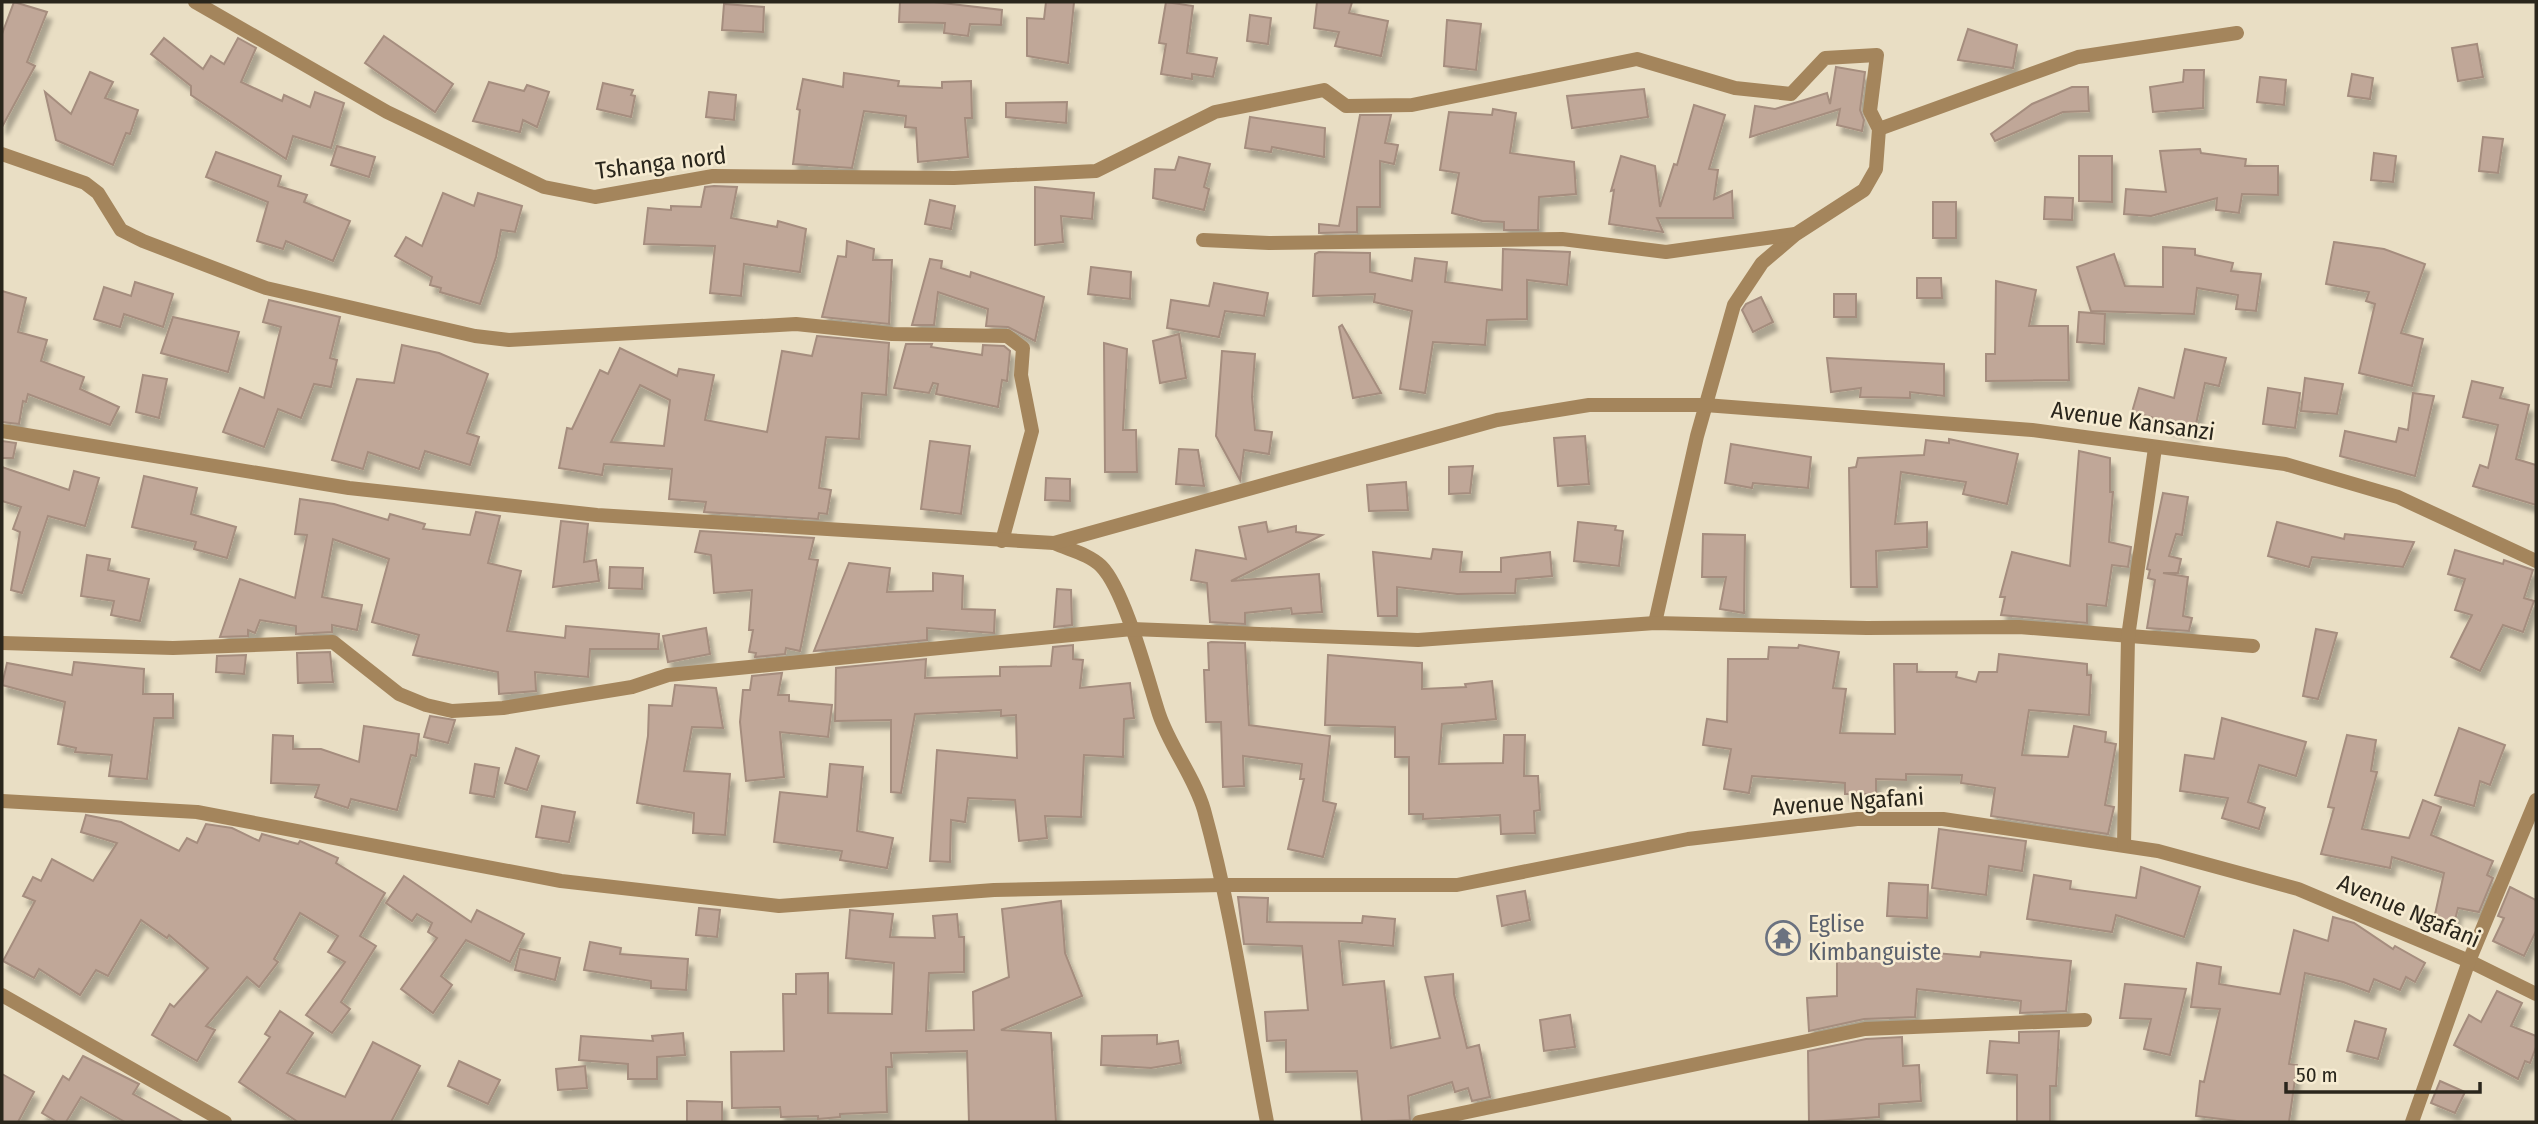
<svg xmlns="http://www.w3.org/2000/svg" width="2538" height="1124" font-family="'Fira Sans Condensed',sans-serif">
<defs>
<filter id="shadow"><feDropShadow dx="4.5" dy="8" stdDeviation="2" flood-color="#0004"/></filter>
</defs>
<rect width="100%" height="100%" fill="#e9dec4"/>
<g fill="#c0a798" stroke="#a58d7e" stroke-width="2" fill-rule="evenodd" filter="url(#shadow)">
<polygon points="14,2 47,12 27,62 35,66 2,127 2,34"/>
<polygon points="900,2 934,2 1002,10 1001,25 970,24 968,36 944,33 945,23 899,22"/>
<polygon points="1046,2 1074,2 1068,63 1027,56 1027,18 1044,19"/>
<polygon points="1166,2 1193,6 1187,53 1217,58 1213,77 1192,74 1192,79 1161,74 1166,44 1159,43"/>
<polygon points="1317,2 1352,2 1349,13 1388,21 1381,56 1335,46 1339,32 1314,28"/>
<polygon points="724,4 764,7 763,32 722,30"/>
<polygon points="1250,15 1271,18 1268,44 1247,41"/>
<polygon points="1447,20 1481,24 1476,70 1444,66"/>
<polygon points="1968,29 2017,45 2013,68 1958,60"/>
<polygon points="384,36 453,84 435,112 365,63"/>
<polygon points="164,38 203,69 211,56 224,64 238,38 256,48 241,82 282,101 284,95 310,107 315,92 344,103 331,148 293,136 286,159 191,95 191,86 151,54"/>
<polygon points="2477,44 2483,77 2458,81 2452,48"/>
<polygon points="1836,67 1865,72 1860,110 1864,120 1862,131 1837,125 1840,109 1750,137 1755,106 1775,109 1827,93 1830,104"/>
<polygon points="2184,70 2204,70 2203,108 2153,112 2150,87 2183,82"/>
<polygon points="90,72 113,82 105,98 138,110 130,134 126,133 113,165 56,140 45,92 71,114"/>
<polygon points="844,73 899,81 898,86 942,88 942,82 971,81 972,118 965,118 968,157 918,162 916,128 905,127 906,116 864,111 852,168 793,164 800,110 797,109 803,79 843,87"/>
<polygon points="2352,74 2373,78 2370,99 2348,96"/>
<polygon points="2260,77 2286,80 2284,105 2257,102"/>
<polygon points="489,82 524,91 527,85 549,92 537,127 523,120 520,132 473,121"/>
<polygon points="603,83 633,90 631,95 635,96 631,117 597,109"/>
<polygon points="2072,87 2088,87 2089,111 2063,112 1995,141 1991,134 2032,104"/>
<polygon points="1644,89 1648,117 1572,128 1567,96"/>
<polygon points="709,92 736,95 734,120 706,117"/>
<polygon points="1067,102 1066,123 1006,117 1006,103"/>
<polygon points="1694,105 1725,115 1709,169 1718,170 1714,199 1732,191 1733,218 1657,218 1663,232 1609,224 1614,190 1611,191 1621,156 1655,166 1660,207 1674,164 1677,165"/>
<polygon points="1493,109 1516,113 1510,153 1574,162 1576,194 1539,197 1538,230 1504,230 1504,222 1482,221 1452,213 1459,173 1440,170 1449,112 1492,115"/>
<polygon points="1360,115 1391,115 1385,143 1398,145 1394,164 1380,161 1380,207 1357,207 1357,232 1319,233 1319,224 1339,226"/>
<polygon points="1250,117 1325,128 1324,157 1272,147 1271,152 1245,148"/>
<polygon points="2483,137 2503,139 2498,173 2479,171"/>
<polygon points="337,146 375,157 369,177 331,165"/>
<polygon points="2200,149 2201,153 2246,159 2245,166 2278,166 2278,195 2242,194 2239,213 2216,210 2217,198 2151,216 2124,214 2126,189 2166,192 2160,151"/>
<polygon points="216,152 281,176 278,186 307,195 304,202 350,221 333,261 286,241 283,249 257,241 268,202 206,177"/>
<polygon points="2374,153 2396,156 2393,182 2371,180"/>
<polygon points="2079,156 2112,156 2112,202 2079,201"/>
<polygon points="1179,157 1210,164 1204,187 1209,189 1204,210 1153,198 1155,169 1175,170"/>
<polygon points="714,186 737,187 731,218 777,227 778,221 806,229 800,272 744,264 741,296 710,293 715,246 644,244 648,208 671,210 671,206 701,207 705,187"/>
<polygon points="1035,187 1094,193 1092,219 1061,216 1063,242 1035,245"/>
<polygon points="443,193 474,206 478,193 522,206 515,232 501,230 496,257 480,304 440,292 441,288 430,285 432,277 395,256 406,237 422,246"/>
<polygon points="2045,197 2073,198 2072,220 2044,219"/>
<polygon points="930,200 955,206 951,229 925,224"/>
<rect x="1933" y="202" width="23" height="36"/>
<polygon points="847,241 874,249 873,260 892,260 889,324 822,317 838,256 846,257"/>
<polygon points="2334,242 2384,249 2425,264 2401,333 2423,339 2412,386 2359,373 2375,304 2366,301 2369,292 2326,284"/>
<polygon points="2163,247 2195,249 2195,255 2233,263 2231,271 2261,274 2256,311 2236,309 2238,295 2197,288 2194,314 2091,311 2077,267 2114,254 2125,286 2163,287"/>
<polygon points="1503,249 1570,252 1567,285 1527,280 1527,319 1487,320 1485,345 1433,342 1425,393 1400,389 1412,311 1374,302 1375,294 1313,296 1315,254 1319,252 1370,253 1370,272 1412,281 1415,258 1447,262 1445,282 1502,290"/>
<polygon points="930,259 942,261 941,268 970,277 971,272 1044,297 1035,341 1008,327 986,326 988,309 938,292 934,325 912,325"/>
<polygon points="1091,267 1131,272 1130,299 1088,294"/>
<polygon points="1917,278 1941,278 1942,298 1917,298"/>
<polygon points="1996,281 2036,290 2029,326 2068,326 2069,380 1986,381 1986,354 1995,354"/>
<polygon points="135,282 173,294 163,327 124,314 120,327 94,319 104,287 131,296"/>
<polygon points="1214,283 1268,293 1264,316 1225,311 1219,337 1167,328 1171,300 1209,306"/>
<polygon points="2,291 26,298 18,332 47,340 41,361 84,377 80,389 119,407 110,425 28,394 26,402 23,401 19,424 2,422"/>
<rect x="1834" y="294" width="22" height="23"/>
<polygon points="1761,297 1773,322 1753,332 1742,310 1746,304"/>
<polygon points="269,300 340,317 330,358 337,360 331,387 314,384 301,418 278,409 264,447 223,432 240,388 264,398 281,327 263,322"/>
<polygon points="2079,312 2105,314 2104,344 2077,342"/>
<polygon points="173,317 239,332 228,372 161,353"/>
<polygon points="1342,325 1381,393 1353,398 1339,327"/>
<polygon points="1179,334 1186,378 1160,383 1153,341"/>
<path d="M817 336 889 343 886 395 862 393 859 439 826 437 819 488 831 490 827 514 819 513 818 519 704 512 706 502 669 499 672 469 604 464 602 475 559 468 567 428 572 429 600 370 608 374 620 348 677 376 679 369 714 375 705 420 767 432 782 351 812 356ZM640 385 670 400 664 446 611 442Z"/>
<polygon points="1104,343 1127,349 1123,430 1136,430 1137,472 1105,472"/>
<polygon points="906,344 932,344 931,347 982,355 983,345 1004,346 1010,351 1007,381 1002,380 998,407 936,394 938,384 933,383 929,393 894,388"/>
<polygon points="402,345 439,353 488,374 467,433 479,437 470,465 425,451 419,469 368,452 363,469 332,460 357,379 394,383"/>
<polygon points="2185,349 2226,358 2219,386 2205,383 2194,433 2168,427 2169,422 2132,412 2139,388 2174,398"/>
<polygon points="1222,351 1255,354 1252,397 1255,430 1272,432 1269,454 1244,450 1240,480 1216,436"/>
<polygon points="1827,358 1944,364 1944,396 1910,392 1910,398 1860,397 1861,388 1831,392"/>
<polygon points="143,375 167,379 159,418 136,412"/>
<polygon points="2305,378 2343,384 2337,414 2301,411"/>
<polygon points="2472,381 2503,388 2500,398 2529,405 2516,459 2536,465 2536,505 2473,486 2480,465 2488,468 2498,425 2463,417"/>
<polygon points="2268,388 2300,393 2295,428 2263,424"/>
<polygon points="2413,393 2434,396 2415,476 2340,456 2345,431 2396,442 2399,428 2408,430"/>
<polygon points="1585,436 1589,484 1558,486 1554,438"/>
<polygon points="1949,439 2018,454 2007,504 1963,494 1966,482 1901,472 1895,524 1927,522 1927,547 1876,551 1877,587 1851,587 1849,468 1856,467 1858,458 1924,455 1926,440 1949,443"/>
<polygon points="2,441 16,443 13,458 2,458"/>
<polygon points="930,441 970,446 961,514 921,509"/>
<polygon points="1731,444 1811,457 1808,488 1753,483 1752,488 1725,483"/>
<polygon points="1179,449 1198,450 1204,486 1176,484"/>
<polygon points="2079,451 2110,458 2110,492 2113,492 2109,542 2131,547 2128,567 2112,565 2106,606 2087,604 2087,623 2001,615 2005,597 2000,597 2012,552 2070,566"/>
<polygon points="1473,466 1470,493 1449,494 1449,467"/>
<polygon points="2,467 69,490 74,471 99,478 85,526 48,516 22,593 11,590 20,532 13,529 21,507 2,501"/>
<polygon points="144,476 197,488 191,514 236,527 227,558 194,549 196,542 132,527"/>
<polygon points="1046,478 1070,479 1070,501 1045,500"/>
<polygon points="1406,482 1408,510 1369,511 1367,485"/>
<polygon points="2163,493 2188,497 2182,535 2176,534 2169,556 2181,559 2178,573 2163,573 2188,577 2183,616 2192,618 2189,631 2147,628 2155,580 2148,578 2150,570 2147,569"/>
<polygon points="300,499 334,504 388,520 390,514 425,524 423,529 470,535 476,512 500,516 488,563 521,571 507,631 565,638 566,626 659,634 658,649 590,649 588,677 535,672 536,691 499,694 498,672 413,655 419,635 372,622 389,559 333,539 322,597 362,605 357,630 332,625 332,632 296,634 296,626 260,620 255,633 248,630 248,636 220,637 240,579 295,598 307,535 295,534"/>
<polygon points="561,521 588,524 584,562 596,560 599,581 553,587"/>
<polygon points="1266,522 1268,532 1296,526 1296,532 1322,535 1231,581 1319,574 1322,612 1292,614 1291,608 1245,613 1245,624 1210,622 1207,583 1191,580 1196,550 1246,559 1239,527"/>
<polygon points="1578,522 1616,526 1615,530 1623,531 1619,566 1574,561"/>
<polygon points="2277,522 2344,539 2345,534 2414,542 2403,567 2312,557 2309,567 2268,556"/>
<polygon points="700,531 814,538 809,559 818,560 800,651 786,648 785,654 755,657 756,653 749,652 753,630 749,630 752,590 714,593 711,555 695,552"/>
<polygon points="1703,534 1745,535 1744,613 1720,609 1726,577 1702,577"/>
<polygon points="1433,549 1462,552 1460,572 1501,572 1501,558 1550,552 1552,576 1516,579 1515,593 1457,594 1397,587 1397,616 1378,616 1373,552 1431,559"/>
<polygon points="2455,550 2503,564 2504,560 2533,570 2524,598 2534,601 2523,632 2503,625 2480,671 2451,657 2472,615 2455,610 2465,579 2448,574"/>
<polygon points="87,555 110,559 108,570 149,579 140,621 111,615 114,601 81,596"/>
<polygon points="849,563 890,568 887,592 933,591 933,573 963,576 962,609 995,610 994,633 927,628 927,640 814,651"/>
<polygon points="610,567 643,568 642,589 609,588"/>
<polygon points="1057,589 1071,590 1072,625 1054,627"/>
<polygon points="706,628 710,654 668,662 663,636"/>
<polygon points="2316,629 2337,633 2318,699 2303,696"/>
<polygon points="1211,642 1245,643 1249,725 1330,736 1323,801 1336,804 1323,857 1288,849 1304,779 1300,779 1302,764 1243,756 1244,786 1223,787 1221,722 1206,722 1204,670 1209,670 1208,643"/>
<polygon points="1073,645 1073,659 1083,660 1080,688 1130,683 1134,718 1124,719 1123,757 1084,755 1081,817 1045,816 1047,838 1019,841 1015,800 968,798 965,822 951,820 950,862 930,861 937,750 1017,758 1016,715 1001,716 1001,710 915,714 901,793 891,792 891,720 835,721 836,668 926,659 925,678 1000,676 1000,667 1051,666 1053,647"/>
<polygon points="1799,645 1839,652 1833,688 1846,689 1840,733 1895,734 1894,664 1917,664 1917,672 1957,672 1956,677 1976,682 1979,672 1997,672 1999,654 2087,664 2087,675 2091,675 2089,715 2029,710 2022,755 2068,757 2074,726 2106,732 2105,742 2116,744 2105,805 2114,807 2108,834 1991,816 1995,788 1961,783 1962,775 1906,774 1906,780 1876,779 1876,794 1845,794 1845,783 1752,776 1749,793 1724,789 1731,749 1703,745 1707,719 1727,722 1728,659 1768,659 1769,647 1798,648"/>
<polygon points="330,652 333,682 298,683 297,653"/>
<polygon points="246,655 244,674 216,672 217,656"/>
<polygon points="1328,655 1422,663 1422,689 1466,687 1465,684 1492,681 1496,719 1442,724 1439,764 1503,763 1504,735 1525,735 1524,776 1538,776 1540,810 1534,811 1535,833 1501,834 1500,815 1423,819 1423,814 1409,814 1409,757 1395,757 1395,727 1325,725"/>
<polygon points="74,662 144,669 143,694 173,694 173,718 154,718 147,779 109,776 112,755 75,752 76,748 58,744 65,702 2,685 7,663 72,675"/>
<polygon points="782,673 778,695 789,695 789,701 832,705 828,737 780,732 784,777 746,781 740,722 743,690 750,690 752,676"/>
<polygon points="675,685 716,688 723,728 692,727 684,771 730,774 725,835 693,833 694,813 637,803 648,736 649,705 672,706"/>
<polygon points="430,716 455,720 448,743 424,737"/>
<polygon points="2222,718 2306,742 2296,776 2259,765 2248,802 2265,808 2259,829 2222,818 2228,798 2180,791 2185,755 2214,759"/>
<polygon points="364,726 419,734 416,756 411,755 397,810 351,799 348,808 315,797 319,785 271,783 273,735 293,736 293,749 321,749 359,762"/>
<polygon points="2459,728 2505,745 2490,785 2480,781 2474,806 2435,795"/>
<polygon points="2347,735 2376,740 2371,771 2377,772 2362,829 2409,838 2423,800 2441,807 2431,835 2493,861 2487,875 2493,878 2479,912 2458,908 2454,924 2434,919 2444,873 2392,857 2390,868 2321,854 2334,808 2328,807"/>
<polygon points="516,748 539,756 527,790 505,783"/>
<polygon points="475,764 499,768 494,797 470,793"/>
<polygon points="830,764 863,767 857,831 893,838 887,868 840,860 842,851 774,842 780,792 827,797"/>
<polygon points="542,806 575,812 569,842 536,837"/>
<polygon points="86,815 121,822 179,851 187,838 197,843 206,824 232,828 259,841 262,834 298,844 300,841 338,858 336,863 385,893 360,936 376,946 341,1002 350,1009 332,1033 306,1015 345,962 328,952 338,936 300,913 274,959 278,962 259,987 247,977 206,1026 215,1030 197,1061 152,1035 170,1004 174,1007 208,968 169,935 167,938 141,920 108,976 96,970 80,995 39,969 34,978 3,961 35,901 23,896 33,877 41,881 52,859 93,881 117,843 81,832"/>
<polygon points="1939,829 2026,841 2022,871 1989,866 1986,895 1932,888"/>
<polygon points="2141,867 2200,887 2184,937 2116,915 2112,932 2027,919 2034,875 2071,881 2070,889 2136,898"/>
<polygon points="404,876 471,922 477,910 524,934 510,962 466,940 441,976 452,985 433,1013 401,989 437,938 428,932 432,923 417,914 412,921 386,903"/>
<polygon points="1889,883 1928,885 1927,918 1887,916"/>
<polygon points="2510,887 2536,900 2536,931 2524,956 2493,941 2504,918 2498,916"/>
<polygon points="1525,891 1530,920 1502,926 1497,896"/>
<polygon points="1238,897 1268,898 1267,922 1362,923 1363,916 1395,919 1393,946 1339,941 1343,985 1384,981 1391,1048 1440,1038 1425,977 1453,974 1454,994 1467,1048 1479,1045 1490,1097 1472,1101 1468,1088 1455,1092 1452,1082 1408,1096 1410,1120 1362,1122 1357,1071 1286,1072 1286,1040 1267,1041 1265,1012 1308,1010 1302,946 1244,944"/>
<polygon points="1061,901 1065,953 1082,996 1001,1030 1051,1033 1056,1122 969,1122 967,1051 891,1053 892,1067 886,1067 887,1112 840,1114 840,1117 818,1119 818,1116 781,1117 780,1107 732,1108 731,1052 784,1051 783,994 796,994 796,974 828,973 828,1013 892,1014 894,963 846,958 850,910 893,914 890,937 935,938 933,916 957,914 959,937 964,937 964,972 929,973 926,1031 974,1030 973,992 1009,977 1002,909"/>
<polygon points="699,908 720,910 717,937 696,935"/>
<polygon points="2333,917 2354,923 2393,949 2395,946 2425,963 2415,982 2406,977 2400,990 2374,979 2369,992 2343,982 2305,973 2289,1064 2297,1065 2289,1122 2245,1122 2196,1116 2200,1081 2204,1082 2220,1009 2191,1007 2197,963 2221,967 2219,984 2280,994 2294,930 2328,941"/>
<polygon points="590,942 621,948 620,954 688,959 686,990 651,988 651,981 584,970"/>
<polygon points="520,949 560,958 555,980 515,970"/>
<polygon points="1837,949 1935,959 1936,953 1980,957 1981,952 2071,961 2066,1011 2020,1013 2021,1001 1917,989 1915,1017 1864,1019 1809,1031 1807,998 1837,996"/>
<polygon points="2125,984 2186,989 2170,1055 2144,1049 2151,1019 2120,1018"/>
<polygon points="2497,991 2522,1003 2511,1026 2536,1036 2536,1047 2530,1063 2525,1061 2518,1079 2454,1045 2469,1015 2481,1022"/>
<polygon points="280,1011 313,1033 287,1073 345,1097 373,1042 420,1066 391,1122 298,1122 239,1082 270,1037 265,1034"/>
<polygon points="1570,1015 1575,1047 1544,1051 1540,1020"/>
<polygon points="2355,1021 2386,1029 2378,1059 2347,1051"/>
<polygon points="2059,1031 2056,1086 2050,1086 2050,1122 2017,1122 2017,1075 1987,1073 1990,1041 2019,1043 2019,1032"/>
<polygon points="683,1033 685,1055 657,1057 657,1079 628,1079 628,1064 579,1060 581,1036 653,1041 652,1036"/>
<polygon points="1157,1035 1157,1044 1178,1041 1181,1063 1151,1068 1101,1065 1102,1036"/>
<polygon points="1902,1037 1903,1066 1919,1065 1921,1101 1879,1104 1879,1117 1809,1122 1808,1051 1866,1039"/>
<polygon points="83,1056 139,1084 133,1094 183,1122 125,1122 81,1097 66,1122 57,1122 42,1113 63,1076 69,1080"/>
<polygon points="459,1061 500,1080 488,1104 448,1086"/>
<polygon points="585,1066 587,1088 558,1090 556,1069"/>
<polygon points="2,1074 34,1092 18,1122 2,1122"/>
<polygon points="2440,1081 2465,1092 2455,1113 2431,1103"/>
<polygon points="687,1101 722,1102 722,1122 687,1122"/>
</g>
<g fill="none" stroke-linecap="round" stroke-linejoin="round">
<g stroke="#a4855c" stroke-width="14">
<polyline points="195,2 387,112 544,187 595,197 713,176 954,178 1096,171 1215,112 1324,90 1346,106 1412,105 1637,59 1735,88 1791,94 1825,58 1877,55 1870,111 1879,129 1876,169 1864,190 1796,234 1762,263 1734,305 1697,436 1655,623"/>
<polyline points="1879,129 2078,57 2237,33"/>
<polyline points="2,154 85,183 98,193 121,230 143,241 266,288 475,336 509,340 796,324 892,334 1007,336 1023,348 1021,375 1032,431 1002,541"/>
<polyline points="1203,240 1269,243 1562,239 1666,252 1795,234"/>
<path d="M2 431 349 488 597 515 1054 543C1069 550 1089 554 1101 566 1125 590 1148 680 1159 714 1170 747 1194 776 1204 810 1232 912 1247 1018 1267 1122"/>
<polyline points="1054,543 1497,420 1589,405 1705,405 2032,430 2285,464 2398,497 2536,561"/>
<polyline points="2,643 173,648 333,642 399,694 426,705 452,711 503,708 632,687 668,675 1132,629 1418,640 1655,623 1867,628 2019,627 2253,646"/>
<polyline points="2,801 197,812 561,881 779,906 994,890 1222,885 1457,885 1688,839 1857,819 1943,819 2158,851 2298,889 2469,961 2536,994"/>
<polyline points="2124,845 2128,637 2155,448"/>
<polyline points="2,995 225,1122"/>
<polyline points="1419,1122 1865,1029 2085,1020"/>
<polyline points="2412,1122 2469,961 2536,800"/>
</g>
</g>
<defs>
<g id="temple-ring" transform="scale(1.75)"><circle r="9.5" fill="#f6ebd1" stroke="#6b7280" stroke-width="1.5"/><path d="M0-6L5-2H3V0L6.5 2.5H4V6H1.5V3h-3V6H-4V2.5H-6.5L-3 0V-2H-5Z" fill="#6b7280"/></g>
</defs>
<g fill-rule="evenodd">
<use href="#temple-ring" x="1783" y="938"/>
</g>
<g text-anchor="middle" stroke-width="5" stroke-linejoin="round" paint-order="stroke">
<g font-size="24" fill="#2a261c" stroke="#f6ebd1">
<text transform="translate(661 163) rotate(-7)" y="8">Tshanga nord</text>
<text transform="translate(2133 421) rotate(8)" y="8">Avenue Kansanzi</text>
<text transform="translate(1848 802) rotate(-4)" y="8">Avenue Ngafani</text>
<text transform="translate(2409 911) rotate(23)" y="8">Avenue Ngafani</text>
</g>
<g font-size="24" fill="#5b616d" stroke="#f6ebd1" text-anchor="start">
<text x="1808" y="932">Eglise<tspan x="1808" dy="28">Kimbanguiste</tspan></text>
</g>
</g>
<rect width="2538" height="1124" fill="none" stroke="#2a261c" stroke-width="7"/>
<path d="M2286 1082v10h194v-10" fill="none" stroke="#2a261c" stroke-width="3.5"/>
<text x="2296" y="1082" font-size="21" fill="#2a261c" stroke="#f6ebd1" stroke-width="5" paint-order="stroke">50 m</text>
</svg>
